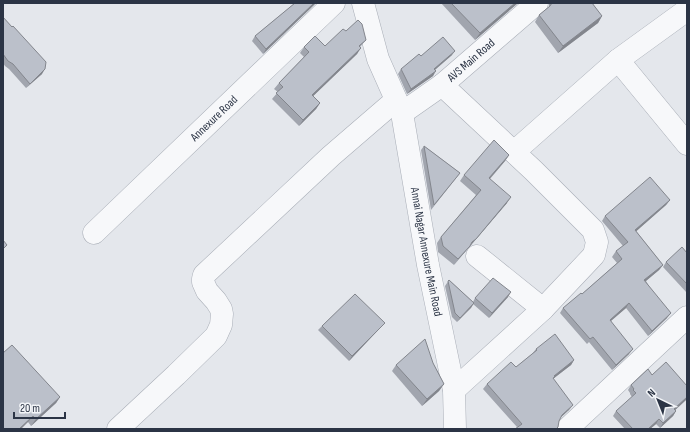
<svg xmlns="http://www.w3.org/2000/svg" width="690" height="432" font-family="'Sofia Sans Condensed',sans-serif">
<rect width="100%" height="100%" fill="#e4e7ec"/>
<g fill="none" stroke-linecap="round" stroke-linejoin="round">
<g stroke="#a9aeb7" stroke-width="23">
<g id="minor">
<path id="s1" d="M363 3 378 59 402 113 428 265 454 390 455 429"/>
<polyline points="687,10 618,60 687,144"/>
<polyline points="442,85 534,171 593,230 597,242 594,255 543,309 454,390"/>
<path id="s2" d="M402 113 442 85 537 3"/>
<polyline points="514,152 618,60"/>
<path id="s3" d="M94 233 334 3"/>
<polyline points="477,256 543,309"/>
<polyline points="118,429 176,375 216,336 221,325 222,314 221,309 216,301 207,291 203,282 203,279 204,275 331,156 396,100"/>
<polyline points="567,429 687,317"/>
</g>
</g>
<use href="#minor" stroke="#f7f8fa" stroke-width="22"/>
</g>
<g fill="#a1a5ae">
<polygon points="295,3 316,3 263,54 252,41 255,36"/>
<polygon points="441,3 518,3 475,40"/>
<polygon points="549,3 592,3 602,16 598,23 558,53 535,22 539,15 549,7"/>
<polygon points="3,17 42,74 26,88 9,69 5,66 3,63"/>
<polygon points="346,31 366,40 360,47 357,54 313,96 320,103 316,109 299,126 272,99 278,92 274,89 279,83 304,57 300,53 304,47 325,46"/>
<polygon points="452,55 435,70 433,76 407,94 398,74 401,69 421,56"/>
<polygon points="424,146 460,173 431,210 421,150"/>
<polygon points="509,155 505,161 490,179 507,203 471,245 469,247 454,265 438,252 437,243 441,237 476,195 460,181 464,175"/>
<polygon points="670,200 666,205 636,231 663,265 659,270 646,281 667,318 648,336 626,308 611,321 629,354 612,370 589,342 587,344 560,313 563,308 582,294 617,263 612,257 616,251 623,246 602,221 605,216"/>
<polygon points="687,253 687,293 663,267 666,262"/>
<polygon points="449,280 473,302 475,298 508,297 489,318 473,304 457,322 452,317 445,286"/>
<polygon points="337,312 385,323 381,327 349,361 318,330 322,326"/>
<polygon points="536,349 574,360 571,365 553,379 569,410 517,427 483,389 487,384 516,367 532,354"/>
<polygon points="433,363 444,384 439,391 422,406 392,371 396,365"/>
<polygon points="652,375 687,386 687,399 675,410 676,411 673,416 660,428 656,424 650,429 625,429 613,416 616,411 632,397 630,394 630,393 628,390 631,385"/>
<polygon points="60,397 56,403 31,426 28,422 3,429"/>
</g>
<g fill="#83868d">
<polygon points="314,3 316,3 263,54 266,49"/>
<polygon points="515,3 518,3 475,40 480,33"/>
<polygon points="602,16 598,23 558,53 563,46"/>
<polygon points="361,48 357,54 308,101 312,95"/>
<polygon points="455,51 452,55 431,73 434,69"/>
<polygon points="45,69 42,74 26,88"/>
<polygon points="436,71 433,76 407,94 411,89"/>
<polygon points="320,103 316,109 299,126 303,120"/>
<polygon points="509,155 505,161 485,184 489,178"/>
<polygon points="511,197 507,203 471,245 469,247 454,265 472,242"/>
<polygon points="670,200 666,205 632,235 635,230"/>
<polygon points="663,265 659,270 641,285 644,280"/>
<polygon points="511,292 508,297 489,318 492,313"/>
<polygon points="474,303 471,308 457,322 460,318"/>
<polygon points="629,303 626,308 606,325 610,320"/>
<polygon points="671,313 667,318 648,336 652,331"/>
<polygon points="385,323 381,327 349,361 352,356"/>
<polygon points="633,349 629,354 612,370 616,365"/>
<polygon points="574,360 571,365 554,378 551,382 554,376"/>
<polygon points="444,384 439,391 422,406 427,399"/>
<polygon points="60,397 56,403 31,426 36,419"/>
<polygon points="687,397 687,399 671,414 674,409"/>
<polygon points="573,405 569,410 558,420 562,415"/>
<polygon points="676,411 673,416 660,428 663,423"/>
<polygon points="33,416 28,422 21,429 19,429"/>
<polygon points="659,419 656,424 650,429 648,429"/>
</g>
<g fill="#bbc0ca" stroke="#83868d">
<polygon points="295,3 314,3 266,49 255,36"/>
<polygon points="451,3 515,3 480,33"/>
<polygon points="552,3 592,3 602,16 563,46 539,15 550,6"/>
<polygon points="3,17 12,27 13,26 46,62 45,69 30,84 13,64 8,61 3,54"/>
<polygon points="358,20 362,24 366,40 359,46 361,48 312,95 320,103 303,120 276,93 283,87 279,83 309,52 304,47 315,36 325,46 343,29 346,31"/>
<polygon points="443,37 455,51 434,69 436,71 411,89 401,69 419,54 421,56"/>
<polygon points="494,140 509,155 489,178 511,197 476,239 472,242 470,246 458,259 443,246 441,237 481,190 464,175"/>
<polygon points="424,146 460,173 434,205"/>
<polygon points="650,177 670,200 635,230 663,265 644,280 671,313 652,331 629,303 610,320 633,349 616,365 593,337 590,339 563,308 581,293 582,294 622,259 616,251 628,242 605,216"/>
<polygon points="3,240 7,245 3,249"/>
<polygon points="682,247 687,253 687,284 666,262"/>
<polygon points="493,278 511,292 492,313 475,298"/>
<polygon points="449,280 474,303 460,318 455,313 448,281"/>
<polygon points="355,294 385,323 352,356 322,326"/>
<polygon points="555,334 574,360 554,376 555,377 553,378 573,405 562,415 559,421 558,427 556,429 515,429 522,424 487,384 511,362 516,367 537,350 536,349"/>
<polygon points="425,339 433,363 444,384 427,399 396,365"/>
<polygon points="12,345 60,397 36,419 33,416 19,429 3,429 3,353"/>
<polygon points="666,362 687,386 687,397 674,409 676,411 663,423 659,419 648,429 633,429 616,411 636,393 633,390 634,389 631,385 648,369 652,375"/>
</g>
<g text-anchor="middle" stroke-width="3.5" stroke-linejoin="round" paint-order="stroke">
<g font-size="12" fill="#2b3445" stroke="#f4f6f9">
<text dy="4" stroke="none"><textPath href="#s2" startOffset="87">AVS Main Road</textPath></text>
<text dy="4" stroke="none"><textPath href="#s3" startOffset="166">Annexure Road</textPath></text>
<text dy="4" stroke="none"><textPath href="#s1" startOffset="258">Annai Nagar Annexure Main Road</textPath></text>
</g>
</g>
<rect width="690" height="432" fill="none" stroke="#2b3445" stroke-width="8"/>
<g transform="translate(658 400) rotate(317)" stroke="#f4f6f9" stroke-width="3" paint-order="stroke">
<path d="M0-3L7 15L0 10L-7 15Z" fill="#2b3445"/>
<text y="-6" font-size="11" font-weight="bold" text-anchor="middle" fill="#2b3445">N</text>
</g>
<path d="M14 412v6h51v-6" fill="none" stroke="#2b3445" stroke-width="2"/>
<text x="20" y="412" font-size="12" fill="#2b3445" stroke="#f4f6f9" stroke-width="3" paint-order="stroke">20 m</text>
</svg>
